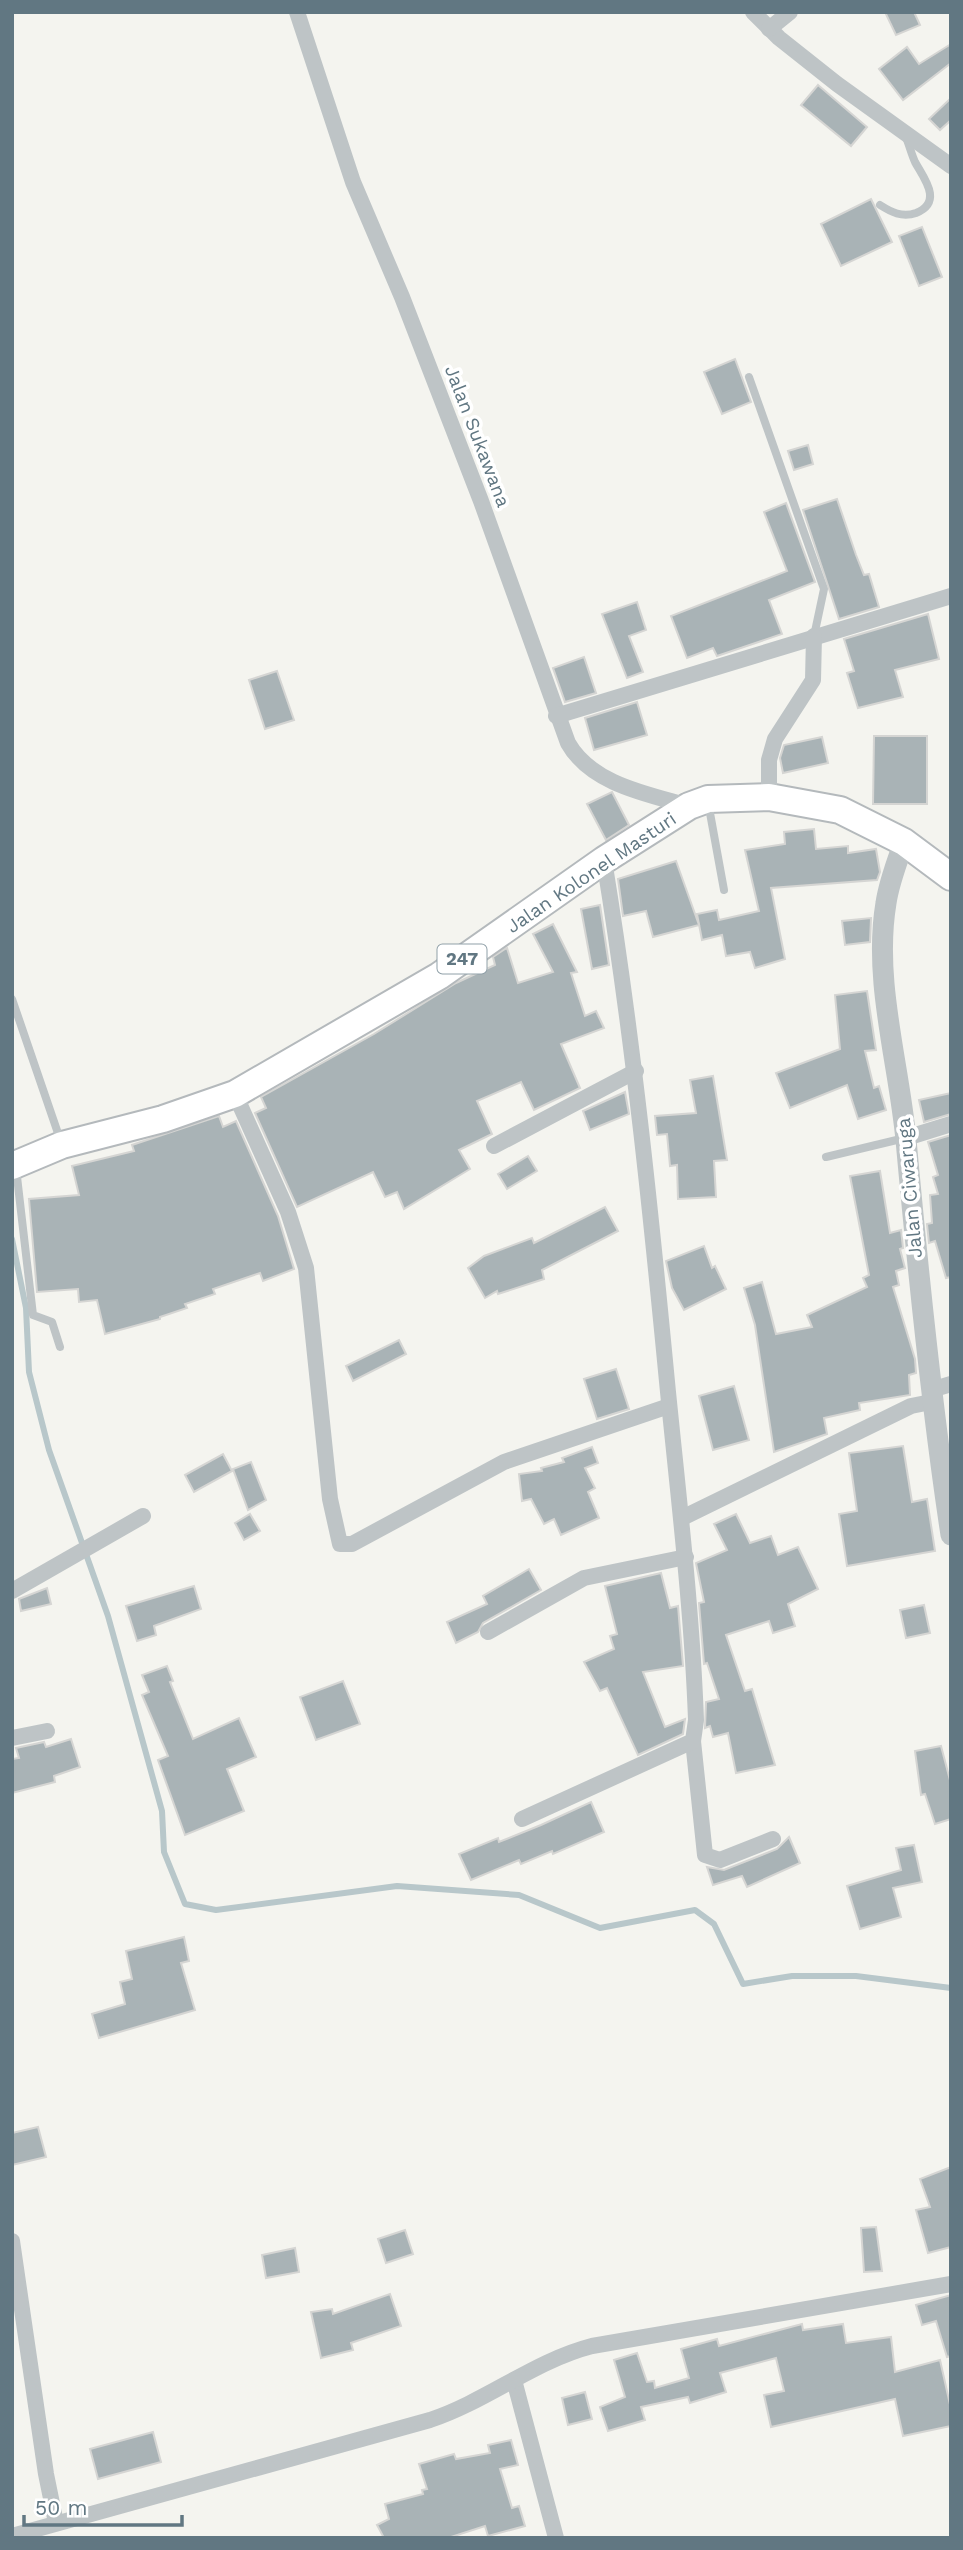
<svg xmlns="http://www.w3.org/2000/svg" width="963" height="2550" font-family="'Work Sans',sans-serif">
<rect width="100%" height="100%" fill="#f4f4ef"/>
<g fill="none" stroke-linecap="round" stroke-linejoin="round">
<polyline stroke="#b8c7ca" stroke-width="6" points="12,1239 26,1308 29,1372 49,1450 108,1616 162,1811 164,1852 185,1904 216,1910 397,1886 519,1895 600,1928 695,1910 714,1924 743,1984 792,1976 856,1976 951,1988"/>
</g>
<g fill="#a9b3b6" stroke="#d5d5d3" stroke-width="2">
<polygon points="885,12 914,12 920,25 896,35"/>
<polygon points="951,44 951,63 903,100 879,69 907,47 919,64"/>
<polygon points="818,85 867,127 851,146 801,105"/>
<polygon points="951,98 951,120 940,130 929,119"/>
<polygon points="871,199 892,242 841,266 821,224"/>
<polygon points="922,227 942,277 919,286 899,236"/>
<polygon points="735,359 751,402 722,414 704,372"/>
<polygon points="808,445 813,464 794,470 788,451"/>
<polygon points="837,499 856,555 864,575 869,574 879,607 839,619 803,510"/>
<polygon points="786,503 815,582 769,600 782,634 717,656 713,648 687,658 671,616 787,571 764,512"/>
<polygon points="637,602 646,630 629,636 643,672 627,678 602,614"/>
<polygon points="928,614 939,659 895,670 903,697 858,708 847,673 854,671 844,639"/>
<polygon points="584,657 596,693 565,702 553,668"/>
<polygon points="277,671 294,720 265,729 249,680"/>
<polygon points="637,702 647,735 594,750 585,718"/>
<polygon points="874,736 927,736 927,804 873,804"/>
<polygon points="822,737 828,763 783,773 780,758 784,745"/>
<polygon points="612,792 629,825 606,840 587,804"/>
<polygon points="814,829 816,849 848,846 848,853 876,849 880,872 877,880 771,888 785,959 755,968 750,952 726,956 722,935 702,940 697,914 717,910 719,920 759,911 745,850 785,844 784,832"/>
<polygon points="676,861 699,925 653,937 646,911 623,916 618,879"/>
<polygon points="600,905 609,965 592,969 581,909"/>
<polygon points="871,918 870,942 845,945 842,921"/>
<polygon points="553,924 577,972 571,973 585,1016 596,1011 604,1028 561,1044 580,1088 534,1110 521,1082 477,1101 492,1134 459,1150 470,1169 404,1209 397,1192 385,1197 373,1172 297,1207 255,1113 266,1108 261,1097 374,1034 456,983 495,965 493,957 505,949 507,948 518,983 553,972 533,934"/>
<polygon points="867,991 876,1050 865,1051 874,1088 879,1086 886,1110 858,1119 847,1085 790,1108 776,1073 840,1049 835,995"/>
<polygon points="713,1076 727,1160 714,1161 716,1197 678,1199 677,1165 670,1166 667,1134 657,1135 655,1116 696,1113 690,1080"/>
<polygon points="625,1092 629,1114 590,1130 583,1111"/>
<polygon points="951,1093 951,1114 924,1122 919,1100"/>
<polygon points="219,1116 223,1127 236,1121 278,1216 294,1269 263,1281 260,1273 213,1289 215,1294 185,1304 187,1308 160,1317 160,1319 105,1334 97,1300 79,1302 78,1289 37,1292 29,1199 79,1195 72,1166 134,1151 132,1145"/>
<polygon points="951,1135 951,1277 946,1278 935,1241 929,1243 927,1224 932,1223 930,1195 938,1194 933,1177 938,1175 928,1142"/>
<polygon points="528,1156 537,1171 507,1189 498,1174"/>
<polygon points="880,1171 890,1233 901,1230 903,1248 900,1249 905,1268 896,1271 899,1285 893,1287 915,1359 916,1373 909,1375 910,1395 859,1403 860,1410 824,1418 827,1434 774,1452 755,1325 744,1288 762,1282 776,1334 812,1327 807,1315 867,1287 863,1278 869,1275 850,1176"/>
<polygon points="605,1207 618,1231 542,1270 544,1279 498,1294 497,1291 485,1298 468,1268 484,1256 532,1238 534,1243"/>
<polygon points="704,1246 712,1268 715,1266 726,1289 684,1310 672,1288 666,1261"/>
<polygon points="399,1340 406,1354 353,1381 346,1366"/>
<polygon points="616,1369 629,1409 597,1419 584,1379"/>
<polygon points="734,1386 749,1440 713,1450 699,1396"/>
<polygon points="903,1446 912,1502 927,1499 935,1551 847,1566 839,1514 857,1511 849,1453"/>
<polygon points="592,1447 598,1463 585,1468 595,1488 588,1492 599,1518 561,1535 554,1519 544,1524 531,1499 522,1501 519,1474 542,1471 541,1468 564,1462 562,1458"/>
<polygon points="223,1454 232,1471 194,1492 185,1475"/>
<polygon points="251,1462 266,1500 248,1510 233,1469"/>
<polygon points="250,1514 260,1531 244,1540 235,1523"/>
<polygon points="736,1514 750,1543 771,1536 778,1555 798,1547 818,1589 788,1604 795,1626 773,1633 769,1621 726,1635 745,1691 752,1689 775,1765 736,1773 728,1733 713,1737 710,1726 705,1728 706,1702 719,1699 707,1663 704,1664 699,1603 704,1602 696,1563 727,1550 714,1524"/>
<polygon points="529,1569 541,1590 483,1623 478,1632 456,1643 447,1622 487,1604 483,1596"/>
<polygon points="661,1573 670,1608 678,1606 683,1666 643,1672 665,1727 685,1719 683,1734 638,1755 607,1688 600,1691 584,1662 614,1649 610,1636 617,1634 605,1586"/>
<polygon points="194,1586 201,1609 154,1626 156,1635 137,1641 126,1606"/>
<polygon points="47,1588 51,1604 21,1611 19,1599"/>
<polygon points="924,1605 930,1633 906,1638 900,1610"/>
<polygon points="167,1666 173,1681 170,1682 193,1739 239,1718 256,1757 227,1769 244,1811 185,1835 158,1760 168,1756 142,1695 149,1692 142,1675"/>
<polygon points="343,1681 360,1724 316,1740 300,1697"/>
<polygon points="71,1739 80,1767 54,1776 55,1782 12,1793 12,1759 19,1758 16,1748 44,1742 46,1747"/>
<polygon points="941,1746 951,1784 951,1819 935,1824 925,1794 921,1795 915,1751"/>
<polygon points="591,1802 604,1832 553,1854 552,1851 521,1864 519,1860 471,1880 459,1854 498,1838 499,1842 541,1825"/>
<polygon points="789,1837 800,1863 747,1887 742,1876 713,1885 707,1867 724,1870 777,1849"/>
<polygon points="914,1845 922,1882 893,1888 901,1917 860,1929 847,1886 901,1870 896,1848"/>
<polygon points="184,1937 189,1961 181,1963 195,2010 99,2038 92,2014 125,2004 120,1982 132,1979 126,1951"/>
<polygon points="38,2127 46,2157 12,2165 12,2133"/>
<polygon points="951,2167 951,2247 928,2253 916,2210 930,2207 920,2179"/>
<polygon points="876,2227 882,2271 864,2272 861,2228"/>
<polygon points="405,2230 413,2254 386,2263 378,2239"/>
<polygon points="295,2248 299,2272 266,2278 262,2255"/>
<polygon points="390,2294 401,2326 351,2343 353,2350 321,2358 311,2312 332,2309 333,2314"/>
<polygon points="951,2295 951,2356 947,2357 936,2321 922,2325 916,2305"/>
<polygon points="802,2324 803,2330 843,2324 846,2343 891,2337 895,2372 940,2360 951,2409 951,2426 903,2436 895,2399 771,2427 764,2395 784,2391 776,2358 720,2373 726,2392 690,2403 688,2397 641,2407 645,2420 608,2431 600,2407 625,2397 614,2360 637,2353 647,2382 654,2381 655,2388 689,2378 681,2349 717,2339 719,2346"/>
<polygon points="585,2392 592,2419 568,2425 562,2398"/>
<polygon points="153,2432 161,2462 98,2479 90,2449"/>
<polygon points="511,2440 518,2465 500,2469 512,2508 519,2506 525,2526 488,2536 485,2526 448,2538 384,2538 377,2525 389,2519 385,2504 423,2494 422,2490 427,2489 419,2464 454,2454 456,2459 490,2453 488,2445"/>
</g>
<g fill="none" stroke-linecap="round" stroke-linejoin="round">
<g stroke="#b4b9bc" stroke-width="30">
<polyline id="primary" points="12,1166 62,1145 163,1119 235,1094 439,976 604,860 689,806 708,799 769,797 840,810 904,842 951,877"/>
</g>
<g stroke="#bec4c6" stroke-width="8">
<path d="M880 205C891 212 902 218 916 213 944 202 923 177 915 162 911 153 909 144 905 135"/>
<polyline points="749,377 824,589 814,636"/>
<polyline points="708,802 724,890"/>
<polyline points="12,999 61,1142"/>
<polyline points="826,1157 905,1138"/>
<polyline points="16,1168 33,1315 52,1322 60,1347"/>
</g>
<g stroke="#bec4c6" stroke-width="16">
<path d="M297 12 353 182 402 297 481 501 568 743C591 784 647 794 689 806"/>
<polyline points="753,12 779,38 837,84 951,166"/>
<polyline points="769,29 790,12"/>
<polyline points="556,716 951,596"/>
<polyline points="769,797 769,760 775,739 813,680 814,636"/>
<polyline points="235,1094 288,1212 306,1268 330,1499 340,1544 352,1544 504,1462 669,1406"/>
<polyline points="906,1138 951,1124"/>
<polyline points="494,1146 636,1071"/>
<polyline points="931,1390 951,1384"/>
<polyline points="682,1518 911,1406 931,1402"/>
<polyline points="12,1591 143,1516"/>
<polyline points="488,1632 584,1578 686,1557"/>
<polyline points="12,1738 47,1731"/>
<polyline points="693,1741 705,1855 720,1860 773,1839"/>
<path d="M522 1819 693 1741 696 1720C692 1610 679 1502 668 1392 651 1214 633 1037 604 860"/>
<polyline points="12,2241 46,2474 56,2523"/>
<polyline points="514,2380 556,2538"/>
<path d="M12 2536 430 2420C487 2401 534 2361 592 2346L951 2284"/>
</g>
<path stroke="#bec4c6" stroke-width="21" d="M904 842C897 862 889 882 886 903 873 981 899 1063 906 1140 918 1272 931 1403 951 1535"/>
<use href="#primary" stroke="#fff" stroke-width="26"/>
</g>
<g text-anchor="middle" stroke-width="7" stroke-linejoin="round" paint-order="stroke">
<rect fill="#fff" stroke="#90a0a8" stroke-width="2" x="437.5" y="944.5" width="49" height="29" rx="5"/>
<g font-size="18" font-weight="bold" fill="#617782">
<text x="462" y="965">247</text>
</g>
<g font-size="19" fill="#617782" stroke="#fff">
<text transform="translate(478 436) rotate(69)" y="7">Jalan Sukawana</text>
<text transform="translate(591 872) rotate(-34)" y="7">Jalan Kolonel Masturi</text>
<text transform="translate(909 1188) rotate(-95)" y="7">Jalan Ciwaruga</text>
</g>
</g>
<rect width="963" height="2550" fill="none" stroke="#617782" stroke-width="28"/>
<path d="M24 2515v10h158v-10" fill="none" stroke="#617782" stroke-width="3.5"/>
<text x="35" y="2515" font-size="21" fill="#617782" stroke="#ffffff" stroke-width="5" paint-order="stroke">50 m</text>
</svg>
